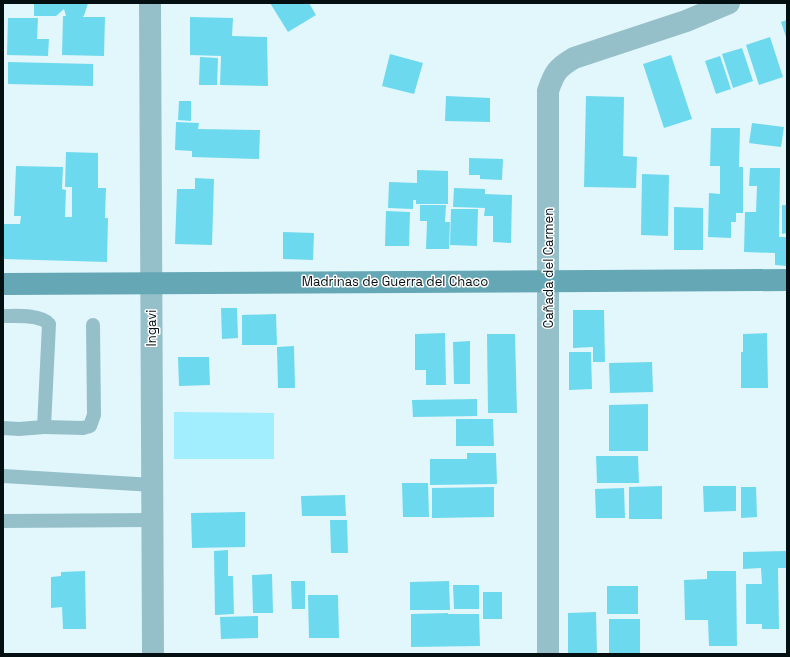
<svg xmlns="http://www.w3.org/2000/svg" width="790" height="657" font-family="'Space Grotesk',sans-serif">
<rect width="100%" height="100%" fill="#e2f7fc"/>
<polygon fill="#a2eeff" points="174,412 274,413 274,459 174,459"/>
<g fill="#6dd9ee">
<polygon points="34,3 88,3 85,13 83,17 105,17 104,56 62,55 63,16 66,16 64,9 56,16 34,16"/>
<polygon points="270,3 309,3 316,15 288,32"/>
<polygon points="190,17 233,18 232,36 267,37 268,86 220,85 221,56 190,55"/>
<polygon points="8,18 38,18 37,39 49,39 48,56 7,55"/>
<polygon points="787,20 787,40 781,22"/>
<polygon points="770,37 783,77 759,85 746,45"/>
<polygon points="742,48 753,81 733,88 722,54"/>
<polygon points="390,54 423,63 414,94 382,86"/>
<polygon points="671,55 692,119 664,128 643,64"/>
<polygon points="720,56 731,89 716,94 705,61"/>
<polygon points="200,57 218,58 217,85 199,85"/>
<polygon points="8,62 93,64 93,86 8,84"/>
<polygon points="446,96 490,98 490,122 445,121"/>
<polygon points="586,96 624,97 623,156 637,157 636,188 584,187"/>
<polygon points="179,101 191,101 191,121 178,120"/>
<polygon points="176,122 199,123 198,129 260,130 259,159 192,157 192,151 175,150"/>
<polygon points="752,123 784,127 781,147 749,143"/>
<polygon points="711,128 740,128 739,167 743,167 743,213 736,213 736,222 731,222 731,238 708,237 709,193 720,194 720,166 710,166"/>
<polygon points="66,152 98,153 98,188 106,188 105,218 108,218 107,262 3,259 3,224 20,224 21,216 14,216 16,166 63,167 62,189 66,190 65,217 72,217 72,187 65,187"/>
<polygon points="469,158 503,159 502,180 480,179 480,175 469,175"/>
<polygon points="750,168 780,168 779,237 787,237 787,266 775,265 775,253 744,252 745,212 756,212 757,186 749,186"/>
<polygon points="417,170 448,171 448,204 416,204 416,200 413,200 413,209 388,208 389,182 417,183"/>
<polygon points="642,174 669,175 668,236 641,235"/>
<polygon points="195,178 214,179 212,245 175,244 177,189 195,189"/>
<polygon points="454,188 485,189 485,194 512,195 511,243 493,242 493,216 484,216 485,208 453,207"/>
<polygon points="420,205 446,205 445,222 450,222 449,249 426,249 427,221 420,221"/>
<polygon points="782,205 787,205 787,233 782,234"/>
<polygon points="674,207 703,208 703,250 674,250"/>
<polygon points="451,209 478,209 477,246 450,245"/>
<polygon points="386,211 410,212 409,246 385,246"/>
<polygon points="283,232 314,233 313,260 283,259"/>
<polygon points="221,308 237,308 238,338 222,339"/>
<polygon points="573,310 604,310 605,362 593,362 593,347 573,348"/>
<polygon points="276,314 277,345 242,345 242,315"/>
<polygon points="445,333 446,385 426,385 426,370 415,370 415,334"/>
<polygon points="767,333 768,388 741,388 741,352 743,352 743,334"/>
<polygon points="487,334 515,334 517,413 488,413"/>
<polygon points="470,341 470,384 454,384 453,342"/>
<polygon points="294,346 295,388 278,388 277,347"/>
<polygon points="569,352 591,352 592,389 569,390"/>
<polygon points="178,357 209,357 210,385 179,386"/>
<polygon points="652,362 653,392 610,393 609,363"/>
<polygon points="477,399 477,416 413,417 412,400"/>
<polygon points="648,404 648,451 609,451 609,405"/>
<polygon points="456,419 493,419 494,446 456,446"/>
<polygon points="467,453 496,453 497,484 430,485 430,459 467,459"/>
<polygon points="596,456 638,456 639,483 597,483"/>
<polygon points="402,483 428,483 429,517 403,517"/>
<polygon points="662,486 662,519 629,519 629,487"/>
<polygon points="703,486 736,486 736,511 704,512"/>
<polygon points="494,487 494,517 432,518 432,488"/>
<polygon points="741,487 756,487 757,517 741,518"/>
<polygon points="624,488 625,518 596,518 595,489"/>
<polygon points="345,495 346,516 302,516 301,496"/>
<polygon points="245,512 245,547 192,548 191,513"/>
<polygon points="330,520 347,520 348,553 331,553"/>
<polygon points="228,550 228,576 233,576 234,614 215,615 214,551"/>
<polygon points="787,551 787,568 778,568 779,629 762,629 762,624 746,624 746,584 762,584 761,568 743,569 743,552"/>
<polygon points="85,571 86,629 63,629 62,607 51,608 51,577 61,576 61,572"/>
<polygon points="707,571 736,571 737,646 709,646 708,620 685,620 684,580 707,579"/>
<polygon points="272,574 273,613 253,613 252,575"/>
<polygon points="291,581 305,581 305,609 292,609"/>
<polygon points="449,581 450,610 410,610 410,582"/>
<polygon points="453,585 479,585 479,609 454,609"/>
<rect x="607" y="586" width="31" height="28"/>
<rect x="483" y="592" width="19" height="27"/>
<polygon points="308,595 338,595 339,638 309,638"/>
<polygon points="596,612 597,654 568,654 568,613"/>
<polygon points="448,613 448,614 479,614 480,646 411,647 411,614"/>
<polygon points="258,616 258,638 221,639 220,617"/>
<rect x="609" y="619" width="31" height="35"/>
</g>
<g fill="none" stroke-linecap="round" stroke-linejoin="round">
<g stroke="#96c0c9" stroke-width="14">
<path d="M3 316C15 316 41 314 49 324L44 427 19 429 3 428"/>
<polyline points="44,427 83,428 90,426 94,415 93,325"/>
<polyline points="3,476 153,485"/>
<polyline points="3,521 153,520"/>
</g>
<g stroke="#96c0c9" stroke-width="22">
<polyline points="150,3 153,654"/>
<path d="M548 654V91C554 73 557 68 574 58L686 21 729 3"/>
</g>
<polyline stroke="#65a7b4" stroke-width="22" points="3,284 787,280"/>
</g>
<g text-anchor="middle" stroke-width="3" stroke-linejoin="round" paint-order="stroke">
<g font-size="13" fill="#040f12" stroke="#fff">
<text transform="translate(548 268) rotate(-90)" y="5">Cañada del Carmen</text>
<text x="395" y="286">Madrinas de Guerra del Chaco</text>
<text transform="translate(151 328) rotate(-90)" y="5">Ingavi</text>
</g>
</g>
<rect width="790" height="657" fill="none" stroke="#040f12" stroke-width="8"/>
</svg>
